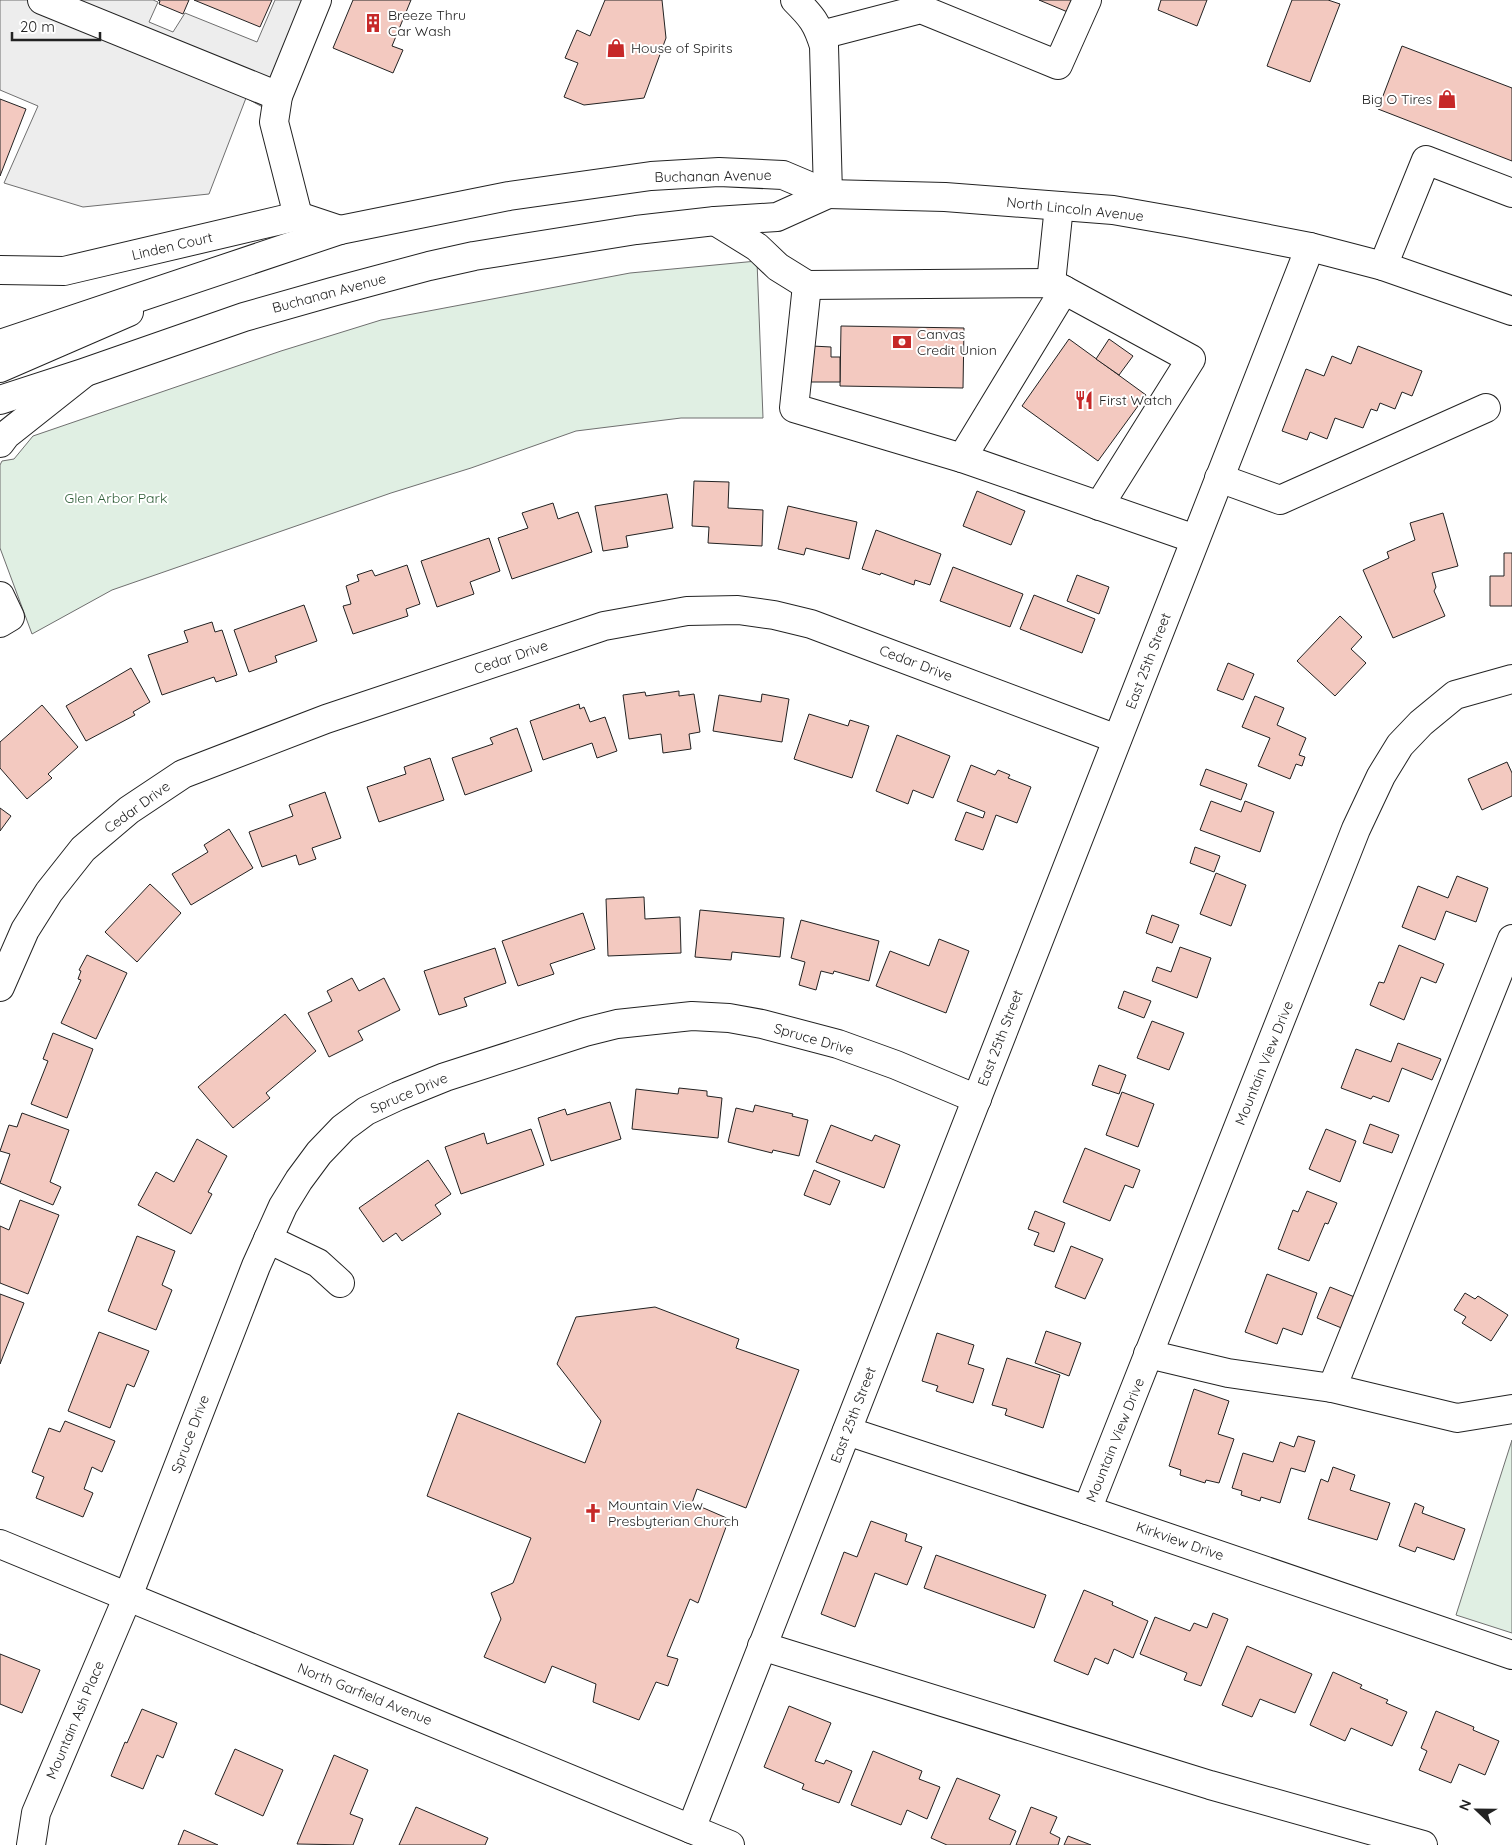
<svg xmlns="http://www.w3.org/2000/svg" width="1512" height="1845" font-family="Quicksand,sans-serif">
<rect width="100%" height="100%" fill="#fff"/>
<g fill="#e0efe3" stroke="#6f6f6f">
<polygon points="757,261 763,418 681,418 576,431 471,468 391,493 112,590 32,634 0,548 0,465 2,461 14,459 33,436 281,351 381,320 630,273"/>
<polygon points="1512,1440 1512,1633 1456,1615"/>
</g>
<polygon fill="#ededed" stroke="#6f6f6f" points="0,0 153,0 158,2 149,22 173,32 185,13 257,42 275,0 329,0 281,117 246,98 209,194 83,207 4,183 38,106 0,90"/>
<g fill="#f3c9c0" stroke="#222">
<polygon points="158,0 189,0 183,14 159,4 160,1"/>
<polygon points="194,0 272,0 260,27"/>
<polygon points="353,0 411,0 392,46 403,50 393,73 333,48"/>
<polygon points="605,0 662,0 666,38 644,98 584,105 564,97 578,63 565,58 577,30 590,36"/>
<polygon points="1039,0 1075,0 1070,13"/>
<polygon points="1161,0 1207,0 1197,26 1158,10"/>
<polygon points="1292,0 1328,0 1340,4 1310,82 1267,66"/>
<polygon points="1402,46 1512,88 1512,161 1378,109"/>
<polygon points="0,99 26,109 0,176"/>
<polygon points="841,326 964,328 963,388 840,386"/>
<polygon points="1069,339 1146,395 1098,461 1022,406"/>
<polygon points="1109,339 1133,356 1119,375 1096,359"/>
<polygon points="812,346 831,347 831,357 840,357 840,382 811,382"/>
<polygon points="1358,346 1422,371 1412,396 1402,392 1395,409 1380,403 1377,411 1371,409 1363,428 1335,418 1327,439 1310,432 1307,440 1282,431 1306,369 1324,376 1332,356 1351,364"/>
<polygon points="694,481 729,482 728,508 763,510 762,546 708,543 709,527 692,526"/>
<polygon points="977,491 1025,511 1011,545 963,526"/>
<polygon points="667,494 673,528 626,536 628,547 603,551 595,506"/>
<polygon points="553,503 558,519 578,512 592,552 512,579 498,538 528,528 522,513"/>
<polygon points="788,506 857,522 849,559 806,548 804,555 778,549"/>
<polygon points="1443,513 1458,566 1432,573 1436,587 1434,591 1445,616 1393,638 1363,570 1389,558 1387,552 1415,540 1410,523"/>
<polygon points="876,530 941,554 930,585 915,580 914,585 881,573 880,575 862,569"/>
<polygon points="489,538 500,571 470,582 474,594 437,607 421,561"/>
<polygon points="1504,553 1512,553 1512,606 1490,606 1490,576 1504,576"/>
<polygon points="407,565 420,604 406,609 408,616 353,634 343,606 351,604 346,586 359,581 357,575 372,570 375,576"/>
<polygon points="953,567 1023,594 1010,627 940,601"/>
<polygon points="1077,575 1109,587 1099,614 1067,601"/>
<polygon points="1034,595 1095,619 1082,653 1020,629"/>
<polygon points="304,605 317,641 275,656 277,662 249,672 234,630"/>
<polygon points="1340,616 1362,637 1351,649 1366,663 1335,696 1297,661"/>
<polygon points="212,622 215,632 222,630 237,675 216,682 214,677 162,695 148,655 188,642 184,631"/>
<polygon points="1228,663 1254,674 1243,700 1217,690"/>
<polygon points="131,668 150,702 133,712 135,715 86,741 66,706"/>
<polygon points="679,691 679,696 694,694 700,732 689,734 691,749 663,753 661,734 629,739 623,695 645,692 646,696"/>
<polygon points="762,694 789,699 782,742 713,731 719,695 761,702"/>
<polygon points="1255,696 1284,708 1277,725 1306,738 1299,755 1305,757 1302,766 1296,764 1290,779 1258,766 1270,738 1242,727"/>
<polygon points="579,704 580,709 584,707 590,722 605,717 617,751 597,758 592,743 543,760 530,721"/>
<polygon points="42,705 78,747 48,774 52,778 27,799 0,768 0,742"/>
<polygon points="809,714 848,726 850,720 869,726 852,778 794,759"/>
<polygon points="517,728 532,771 465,795 452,758 493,744 490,738"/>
<polygon points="897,735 950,756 933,798 913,790 908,804 876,791"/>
<polygon points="430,758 444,800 379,822 367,787 406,774 404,767"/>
<polygon points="1507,762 1512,773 1512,796 1482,810 1468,779"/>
<polygon points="971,765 995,775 998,770 1010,775 1008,778 1031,787 1017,823 996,815 983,850 955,840 966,812 983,818 985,812 957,801"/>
<polygon points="1206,769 1247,784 1241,800 1200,785"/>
<polygon points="325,792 341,838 312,848 316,859 299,865 296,855 262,867 249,832 293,816 289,805"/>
<polygon points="1211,801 1241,812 1245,801 1274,812 1260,852 1200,830"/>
<polygon points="0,808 11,816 0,831"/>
<polygon points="229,829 253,868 191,905 172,874 208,852 204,845"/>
<polygon points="1195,847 1220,856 1214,872 1190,863"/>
<polygon points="1216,873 1246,885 1231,926 1200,914"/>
<polygon points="1457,876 1488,888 1476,922 1446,911 1435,940 1402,927 1418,886 1448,898"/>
<polygon points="150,884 181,913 137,962 105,932"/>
<polygon points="644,897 645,919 680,917 681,953 608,956 606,899"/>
<polygon points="700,910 784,918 780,957 732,952 731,960 695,957"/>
<polygon points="583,913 595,949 550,964 554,974 518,986 502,941"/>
<polygon points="1152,915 1179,925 1172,943 1146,933"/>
<polygon points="801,920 879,941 869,981 834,971 833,974 821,971 816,990 799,985 805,962 791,958"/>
<polygon points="939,939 969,951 946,1013 876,986 890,951 929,966"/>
<polygon points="1399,945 1444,964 1436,983 1421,977 1404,1020 1370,1005 1379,982 1384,983"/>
<polygon points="1180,947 1211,958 1197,998 1152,981 1157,967 1171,972"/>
<polygon points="495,948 506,983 464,998 467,1006 439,1015 424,971"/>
<polygon points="87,955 127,973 96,1039 61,1023 81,980 78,979 81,971 79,970"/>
<polygon points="352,978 359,991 384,978 400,1010 358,1031 363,1040 329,1057 308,1013 332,1001 327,991"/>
<polygon points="1124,991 1151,1001 1144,1018 1118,1008"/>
<polygon points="285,1014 316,1051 266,1093 270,1098 233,1128 198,1087"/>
<polygon points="1152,1021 1184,1033 1169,1070 1137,1058"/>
<polygon points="53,1033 93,1049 67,1118 31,1104 48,1061 43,1059"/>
<polygon points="1398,1043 1441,1059 1432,1080 1402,1068 1389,1102 1373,1096 1371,1099 1341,1088 1356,1049 1391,1062"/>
<polygon points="1099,1065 1126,1075 1119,1094 1092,1085"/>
<polygon points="679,1088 707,1091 707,1096 722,1098 718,1138 632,1129 636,1089 678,1094"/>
<polygon points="1122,1092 1154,1104 1138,1147 1106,1135"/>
<polygon points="610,1102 621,1139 551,1161 538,1118 565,1109 567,1115"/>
<polygon points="755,1105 793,1114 792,1116 808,1120 799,1156 773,1150 772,1153 728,1142 736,1108 753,1112"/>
<polygon points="22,1113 69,1130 50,1182 61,1187 53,1205 0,1183 10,1154 0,1151 9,1125 17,1127"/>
<polygon points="1370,1124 1399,1135 1392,1153 1363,1143"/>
<polygon points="831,1125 872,1141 875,1135 900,1145 884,1188 816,1162"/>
<polygon points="531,1129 544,1165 461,1194 445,1147 484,1133 487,1144"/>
<polygon points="1326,1129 1356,1141 1340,1182 1309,1169"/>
<polygon points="197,1139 227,1156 208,1192 212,1194 191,1234 138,1205 156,1172 174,1182"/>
<polygon points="1085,1148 1140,1170 1133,1188 1125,1185 1110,1221 1063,1202"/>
<polygon points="428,1160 451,1194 435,1205 441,1214 402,1241 396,1233 383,1242 359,1208"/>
<polygon points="814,1170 840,1181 830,1205 804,1195"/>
<polygon points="1307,1191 1337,1203 1328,1224 1325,1223 1309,1261 1278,1249 1293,1210 1298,1212"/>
<polygon points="20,1200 59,1215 28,1294 0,1283 0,1226 9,1230"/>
<polygon points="1035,1211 1065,1223 1054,1252 1034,1245 1039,1233 1028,1229"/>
<polygon points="137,1236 175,1251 162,1285 172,1290 156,1330 108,1311"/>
<polygon points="1071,1246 1103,1259 1085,1299 1055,1287"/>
<polygon points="1267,1274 1317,1293 1302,1335 1283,1328 1277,1344 1245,1332"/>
<polygon points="1330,1287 1362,1300 1349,1331 1317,1318"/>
<polygon points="1465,1293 1475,1299 1478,1296 1508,1315 1491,1341 1462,1323 1466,1317 1454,1310"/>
<polygon points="0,1294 24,1303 0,1364"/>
<polygon points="655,1307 739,1339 736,1348 799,1370 746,1508 697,1489 692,1503 729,1519 698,1603 690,1599 667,1656 678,1659 668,1686 656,1682 639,1720 593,1702 596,1684 552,1666 545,1683 484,1657 501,1619 491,1593 513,1583 531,1538 427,1496 458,1413 585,1463 601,1421 557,1364 576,1317"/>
<polygon points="1046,1331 1081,1343 1069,1376 1035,1363"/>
<polygon points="99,1332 149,1351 134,1387 127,1384 110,1428 68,1411"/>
<polygon points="937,1333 974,1345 968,1364 984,1369 973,1403 936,1391 938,1386 922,1381"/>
<polygon points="1007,1358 1060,1375 1043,1428 1005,1415 1007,1409 992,1405"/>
<polygon points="1194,1389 1229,1401 1218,1434 1234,1439 1219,1483 1206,1480 1205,1483 1180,1475 1181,1470 1169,1466"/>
<polygon points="65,1421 115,1441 102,1472 92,1467 84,1489 93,1493 83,1517 36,1498 44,1477 32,1472 49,1428 60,1432"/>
<polygon points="1298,1436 1315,1441 1305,1472 1291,1468 1280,1503 1261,1497 1260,1501 1241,1495 1242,1491 1232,1488 1243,1453 1273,1462 1280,1442 1294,1447"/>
<polygon points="1333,1467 1355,1475 1350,1490 1390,1503 1377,1540 1308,1519 1321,1479 1328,1482"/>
<polygon points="1415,1503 1424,1507 1422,1513 1465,1529 1454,1560 1417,1547 1415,1552 1399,1546"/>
<polygon points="871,1521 907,1534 905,1541 922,1547 907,1585 875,1573 855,1627 821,1614 844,1552 857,1557"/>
<polygon points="936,1555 1046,1595 1034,1628 924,1588"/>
<polygon points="1084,1590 1113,1602 1112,1605 1148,1621 1133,1658 1114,1649 1108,1664 1095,1658 1088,1675 1054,1661"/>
<polygon points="1213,1613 1228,1619 1201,1686 1184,1680 1187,1673 1140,1654 1155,1617 1190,1631 1194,1623 1207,1628"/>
<polygon points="1247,1646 1312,1674 1295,1713 1260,1699 1252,1717 1222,1705"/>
<polygon points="0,1654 40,1670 22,1713 0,1704"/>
<polygon points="1333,1672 1362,1685 1360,1688 1388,1700 1386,1703 1407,1712 1392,1746 1351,1728 1345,1741 1310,1725"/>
<polygon points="789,1706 831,1723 815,1761 824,1764 826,1760 852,1771 839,1803 802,1789 804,1784 764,1767"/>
<polygon points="142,1709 177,1723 163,1758 157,1755 143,1789 111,1776 125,1742 127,1743"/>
<polygon points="1436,1711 1474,1727 1473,1730 1499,1741 1485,1775 1459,1764 1451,1783 1419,1770 1427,1751 1421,1748"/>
<polygon points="235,1749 283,1770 263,1816 215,1794"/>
<polygon points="873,1751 922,1771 919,1779 940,1787 927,1819 907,1810 901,1825 851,1805"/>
<polygon points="334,1755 368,1770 350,1814 363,1819 353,1845 297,1844"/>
<polygon points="957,1778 1000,1795 989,1819 1016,1831 1010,1845 947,1845 931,1838"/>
<polygon points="416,1807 488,1838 485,1845 399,1845"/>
<polygon points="1031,1807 1057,1817 1050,1833 1060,1838 1058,1845 1016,1845"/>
<polygon points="184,1830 218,1845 178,1845"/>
<polygon points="1068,1836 1091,1845 1064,1845"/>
</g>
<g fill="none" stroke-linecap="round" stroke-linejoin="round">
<g stroke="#222" stroke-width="30">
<g id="minor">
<polyline points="42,0 278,96"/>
<path d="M795 0C812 17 817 23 824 46L828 194"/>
<polyline points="821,35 921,9 1058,65 1087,0"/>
<polyline points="298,216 274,122 278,96 317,0"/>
<polyline points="715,221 757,247 778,267 807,285 1051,283 1191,359 1099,506"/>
<polyline points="1383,266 1426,160 1512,193"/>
<polyline points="0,270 64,271 298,216 340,230"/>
<polyline points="1051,283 1059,206"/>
<polyline points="807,285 794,408 962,458 1064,290"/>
<polyline points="0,368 129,312"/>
<polyline points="0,443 6,435 83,374"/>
<polyline points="962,458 1195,539"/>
<polyline points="1219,478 1280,500 1486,408"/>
<polyline points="0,596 10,617 0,623"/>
<polyline points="0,987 25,930 49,892 83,849 129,810 183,774 326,719 604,626 687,611 738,610 774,615 811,624 1117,739"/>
<polyline points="268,1239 318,1263 340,1283"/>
<polyline points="1148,1354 1228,1373 1332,1388 1457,1418 1512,1409"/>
<polyline points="1332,1388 1512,939"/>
<polyline points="847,1431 1087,1510 1512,1655"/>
<polyline points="1087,1510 1356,829 1381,776 1400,745 1421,723 1455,695 1512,679"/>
<polyline points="0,1544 730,1845"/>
<polyline points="762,1646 1210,1785 1423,1845"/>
<polyline points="691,1829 1310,247"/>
<polyline points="31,1845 36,1813 128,1596 256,1266 283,1206 299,1180 319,1153 343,1128 366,1111 398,1096 445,1077 585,1032 617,1024 692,1016 729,1018 762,1024 838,1044 896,1065 977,1099"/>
</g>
</g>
<g stroke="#222" stroke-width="30">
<g id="highway">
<polyline points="0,344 340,230 509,196 651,176 719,172 783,175 828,194 945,197 1113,210 1187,223 1310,247 1383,266 1512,311"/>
<polyline points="0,400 83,373 244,317 332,292 429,266 474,256 636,230 715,221 777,217 828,194"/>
</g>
</g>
<use href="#minor" stroke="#fff" stroke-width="28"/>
<use href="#highway" stroke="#fff" stroke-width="28"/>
</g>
<defs>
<g id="building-bare" transform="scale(1.5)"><path d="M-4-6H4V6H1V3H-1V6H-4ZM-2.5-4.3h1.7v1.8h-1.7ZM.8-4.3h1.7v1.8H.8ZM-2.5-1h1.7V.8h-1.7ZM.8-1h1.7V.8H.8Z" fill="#c62828" stroke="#fff" stroke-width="2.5" paint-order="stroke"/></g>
<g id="shop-bare" transform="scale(1.5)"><path d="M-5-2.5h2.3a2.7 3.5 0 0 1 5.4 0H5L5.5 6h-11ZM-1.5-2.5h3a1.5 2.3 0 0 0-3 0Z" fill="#c62828" stroke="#fff" stroke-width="2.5" paint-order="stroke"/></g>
<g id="bank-bare" transform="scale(1.5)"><path d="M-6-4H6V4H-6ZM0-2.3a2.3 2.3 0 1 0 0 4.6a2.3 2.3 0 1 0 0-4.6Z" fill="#c62828" stroke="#fff" stroke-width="2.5" paint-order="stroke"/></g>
<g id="restaurant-bare" transform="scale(1.5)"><path d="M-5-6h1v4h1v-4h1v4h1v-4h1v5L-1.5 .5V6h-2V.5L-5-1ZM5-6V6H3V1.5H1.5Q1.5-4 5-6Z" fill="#c62828" stroke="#fff" stroke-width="2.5" paint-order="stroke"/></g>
<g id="church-bare" transform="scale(1.5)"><path d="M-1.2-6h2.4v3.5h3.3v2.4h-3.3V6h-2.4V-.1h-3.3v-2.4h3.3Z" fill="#c62828" stroke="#fff" stroke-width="2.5" paint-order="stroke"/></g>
</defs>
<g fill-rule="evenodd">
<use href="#building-bare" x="373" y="23"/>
<use href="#shop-bare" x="616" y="48"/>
<use href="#shop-bare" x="1447" y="99"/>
<use href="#bank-bare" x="902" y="342"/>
<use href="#restaurant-bare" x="1084" y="400"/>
<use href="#church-bare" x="593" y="1513"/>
</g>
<g text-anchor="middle" stroke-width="4" stroke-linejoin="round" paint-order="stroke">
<g font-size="14" fill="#222" stroke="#fff" text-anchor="start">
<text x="388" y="20">Breeze Thru<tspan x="388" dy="16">Car Wash</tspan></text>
<text x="631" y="53">House of Spirits</text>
<text x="1432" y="104" text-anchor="end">Big O Tires</text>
<text x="917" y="339">Canvas<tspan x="917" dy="16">Credit Union</tspan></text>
<text x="1099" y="405">First Watch</text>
<text x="608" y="1510">Mountain View<tspan x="608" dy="16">Presbyterian Church</tspan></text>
</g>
<g font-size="14" fill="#222" stroke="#fff">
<text transform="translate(713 176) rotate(-1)" y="5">Buchanan Avenue</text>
<text transform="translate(1075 209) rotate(6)" y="5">North Lincoln Avenue</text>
<text transform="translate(172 246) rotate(-13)" y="5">Linden Court</text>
<text transform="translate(329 293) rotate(-15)" y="5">Buchanan Avenue</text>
<text transform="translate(511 657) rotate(-19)" y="5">Cedar Drive</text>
<text transform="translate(1148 661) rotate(-69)" y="5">East 25th Street</text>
<text transform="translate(916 663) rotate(21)" y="5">Cedar Drive</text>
<text transform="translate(137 807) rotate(-36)" y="5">Cedar Drive</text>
<text transform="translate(1000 1038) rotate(-69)" y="5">East 25th Street</text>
<text transform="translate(814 1039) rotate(16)" y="5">Spruce Drive</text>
<text transform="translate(1264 1063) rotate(-68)" y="5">Mountain View Drive</text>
<text transform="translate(409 1093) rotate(-23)" y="5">Spruce Drive</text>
<text transform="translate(853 1415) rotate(-69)" y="5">East 25th Street</text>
<text transform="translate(190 1434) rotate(-69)" y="5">Spruce Drive</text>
<text transform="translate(1115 1440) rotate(-68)" y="5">Mountain View Drive</text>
<text transform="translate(1180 1541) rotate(19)" y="5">Kirkview Drive</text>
<text transform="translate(365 1694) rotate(22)" y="5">North Garfield Avenue</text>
<text transform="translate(75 1720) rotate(-67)" y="5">Mountain Ash Place</text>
</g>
<g font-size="14" fill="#2f5e38" stroke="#fff">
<text x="116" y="503">Glen Arbor Park</text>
</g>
</g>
<g transform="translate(1477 1810) rotate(292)" stroke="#ffffff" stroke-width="4" paint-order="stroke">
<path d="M0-4L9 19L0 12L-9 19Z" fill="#222222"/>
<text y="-8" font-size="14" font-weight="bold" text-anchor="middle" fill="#222222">N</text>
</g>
<path d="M12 32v8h88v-8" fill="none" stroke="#222222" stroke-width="2.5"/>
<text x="20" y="32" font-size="15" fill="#222222" stroke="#ffffff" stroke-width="4" paint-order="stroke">20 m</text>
</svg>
